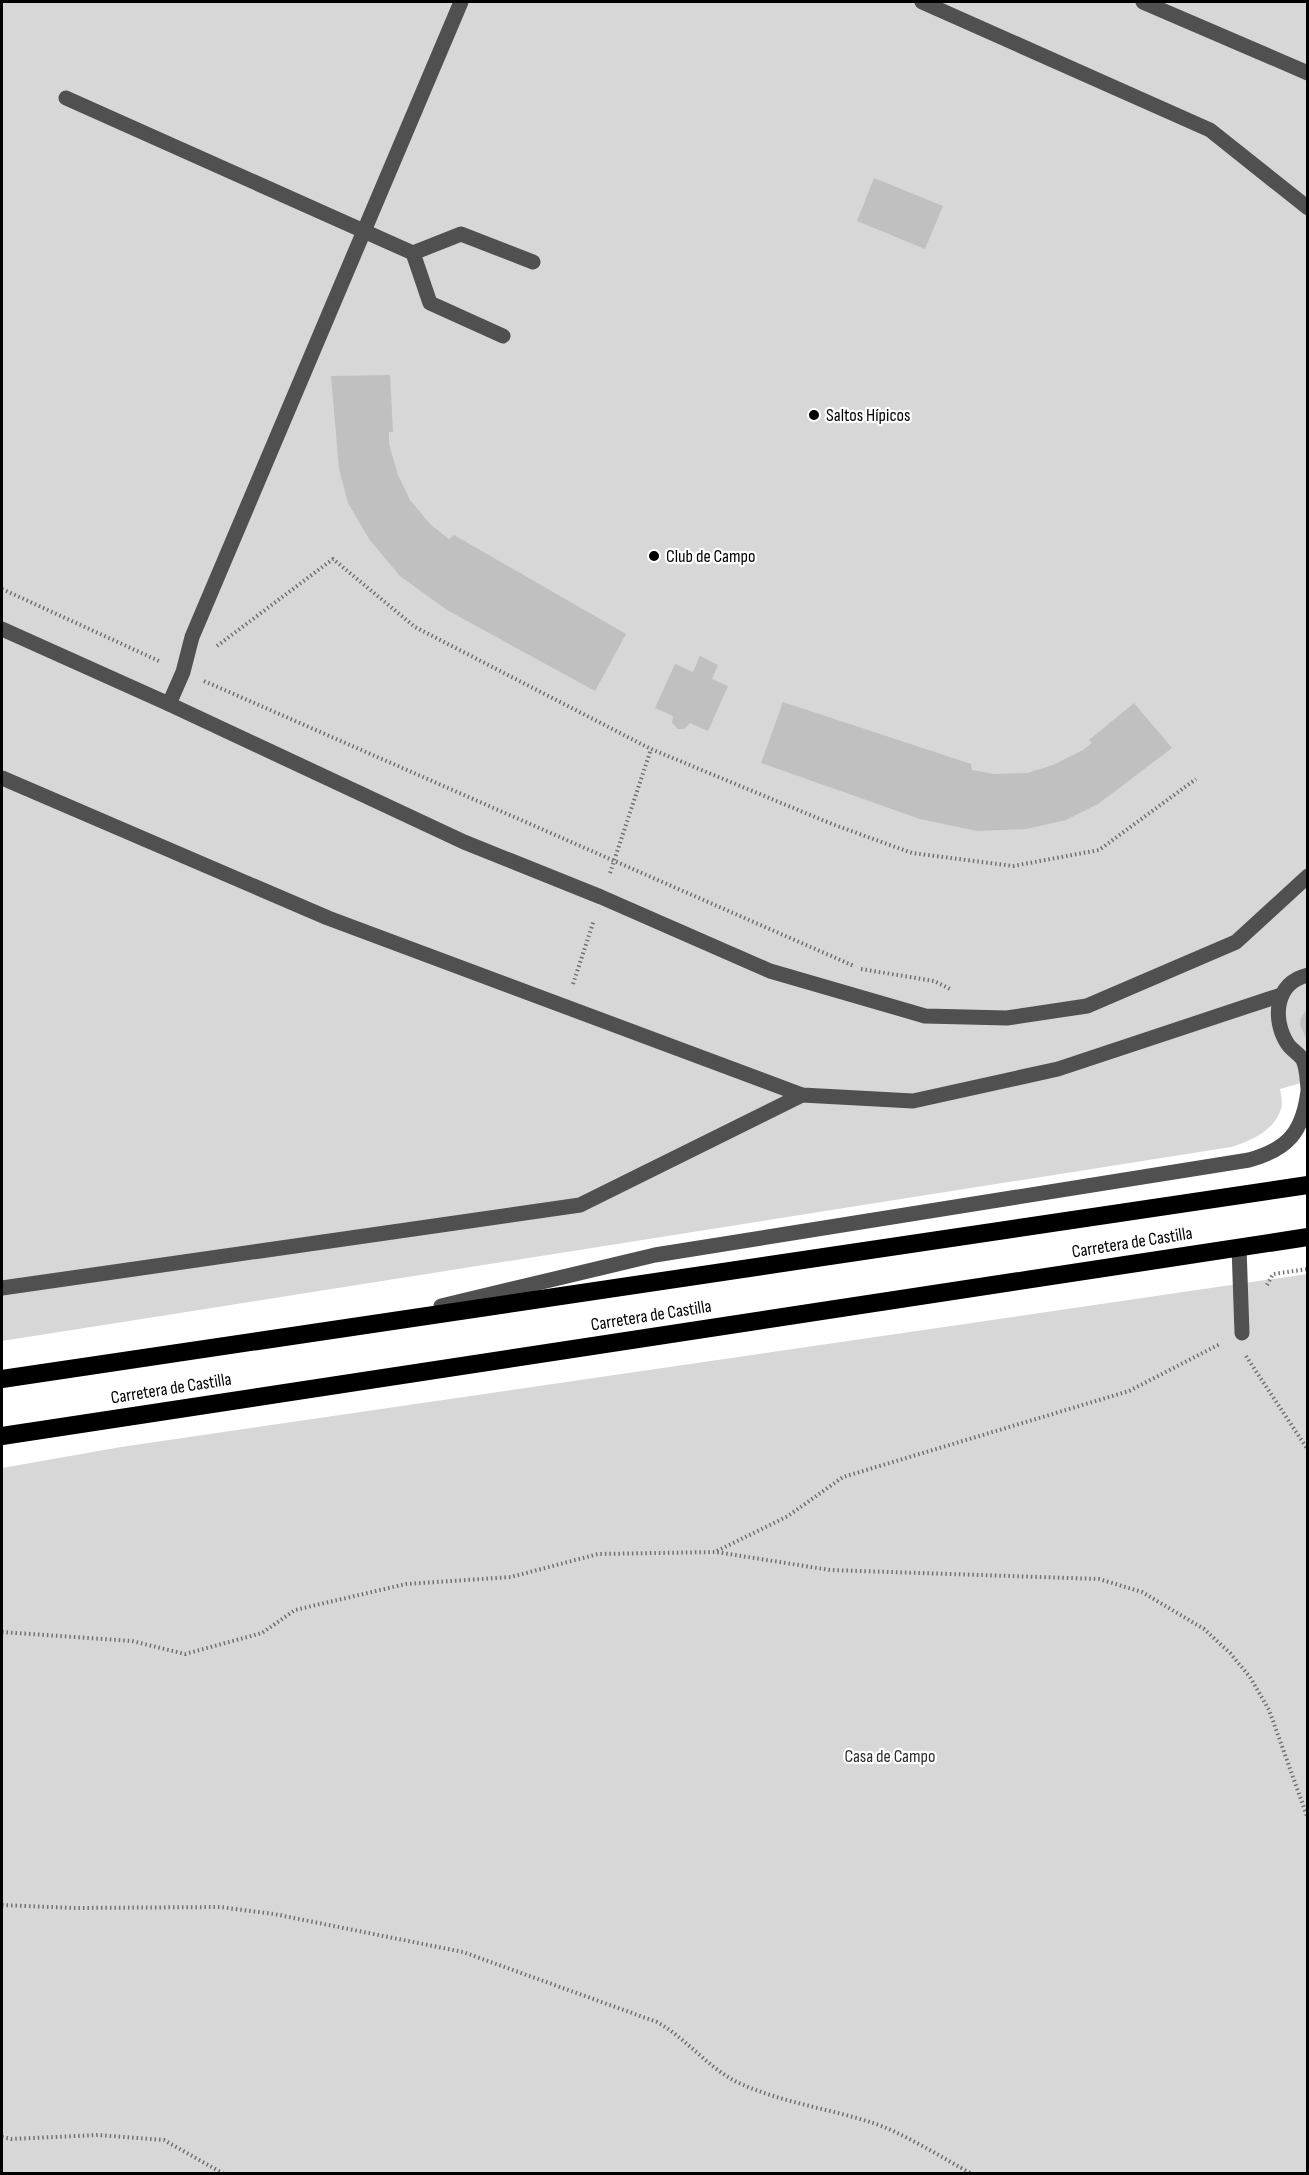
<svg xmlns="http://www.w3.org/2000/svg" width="1309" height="2175" font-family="'Sofia Sans Condensed',sans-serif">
<rect width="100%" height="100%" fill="#fff"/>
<g fill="#d7d7d7">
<path d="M2 2H1307L1308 1081 1280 1089C1281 1095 1283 1104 1281 1109 1274 1131 1251 1141 1231 1147L2 1341Z"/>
<polygon points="1307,1274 1307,2173 2,2174 2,1468 121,1447"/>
</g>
<g fill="#c0c0c0">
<polygon points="874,178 943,206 925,249 857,221"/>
<polygon points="390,375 393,432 389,432 389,444 398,475 410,500 431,525 449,539 454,535 626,634 595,691 447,610 400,576 369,539 348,503 339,469 331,376"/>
<polygon points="700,656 718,665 712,679 728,686 708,731 690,723 684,729 678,729 672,723 673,716 655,708 675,664 693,672"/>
<polygon points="783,702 971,764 972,770 994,774 1027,773 1053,765 1083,750 1092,743 1089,740 1134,703 1172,748 1098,804 1066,820 1026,829 977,831 920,819 761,763"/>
<polygon points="1308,1007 1308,1042 1300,1025 1301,1018"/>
</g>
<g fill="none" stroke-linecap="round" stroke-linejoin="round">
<g stroke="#727272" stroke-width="4" stroke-dasharray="1.5 3" stroke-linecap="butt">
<polyline points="2,589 159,661"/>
<polyline points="217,646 333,559 415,627 651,749 832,824 912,853 1013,866 1099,850 1196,779"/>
<polyline points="204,681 854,966"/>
<polyline points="610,873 651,749"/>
<polyline points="861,969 934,981 950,989"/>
<polyline points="573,984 594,920"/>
<polyline points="1267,1285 1273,1274 1308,1269"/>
<polyline points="1246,1356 1308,1450"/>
<polyline points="717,1551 788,1516 843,1477 1129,1391 1220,1344"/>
<polyline points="2,1632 132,1641 185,1654 262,1633 295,1610 406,1584 511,1577 598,1554 716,1552 830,1570 1099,1579 1142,1592 1204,1629 1230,1653 1250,1677 1269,1710 1308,1819"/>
<path d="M2 1905 74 1908 220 1907 274 1914 463 1952 657 2022C686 2038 707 2067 737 2082 779 2102 826 2108 870 2122 900 2131 943 2158 972 2174"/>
<polyline points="2,2137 11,2139 98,2135 164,2140 224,2174"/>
</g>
<g stroke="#505050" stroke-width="15">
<polyline points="922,2 1210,130 1308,208"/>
<polyline points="1143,2 1308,73"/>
<polyline points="66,98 413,253 461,234 533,262"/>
<polyline points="413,253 430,303 503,336"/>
<polyline points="2,629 169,704 464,842 601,897 770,971 925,1016 1007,1018 1087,1006 1236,942 1308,876"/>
<polyline points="169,704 183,672 192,637 461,2"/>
<polyline points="2,778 328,918 802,1095 913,1101 1058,1069 1281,995"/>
<path d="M1308 975C1275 982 1272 1019 1287 1043 1291 1050 1300 1054 1303 1060 1307 1068 1307 1080 1308 1088"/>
<polyline points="1239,1247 1242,1333"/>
<polyline points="2,1288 580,1205 802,1095"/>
<path d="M441 1306 655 1255 1249 1160C1289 1149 1303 1131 1308 1091"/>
</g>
<g stroke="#000" stroke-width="18">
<polyline points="2,1379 1308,1185"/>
<polyline points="2,1436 1308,1237"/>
</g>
</g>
<g fill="#000" stroke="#fff" stroke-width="2">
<circle cx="814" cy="415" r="6"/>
<circle cx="654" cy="556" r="6"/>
</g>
<g text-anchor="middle" stroke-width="4.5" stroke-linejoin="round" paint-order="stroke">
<g font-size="18" fill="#000" stroke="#fff" text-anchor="start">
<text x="826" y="421">Saltos Hípicos</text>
<text x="666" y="562">Club de Campo</text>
</g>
<g font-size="18" fill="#000" stroke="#fff">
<text transform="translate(1132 1242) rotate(-9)" y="6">Carretera de Castilla</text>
<text transform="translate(651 1315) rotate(-9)" y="6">Carretera de Castilla</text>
<text transform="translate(171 1388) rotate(-9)" y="6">Carretera de Castilla</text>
</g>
<g font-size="18" fill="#2e2e2e" stroke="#fff">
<text x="890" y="1762">Casa de Campo</text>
</g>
</g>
<rect width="1309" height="2175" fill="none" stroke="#000000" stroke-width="6"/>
</svg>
